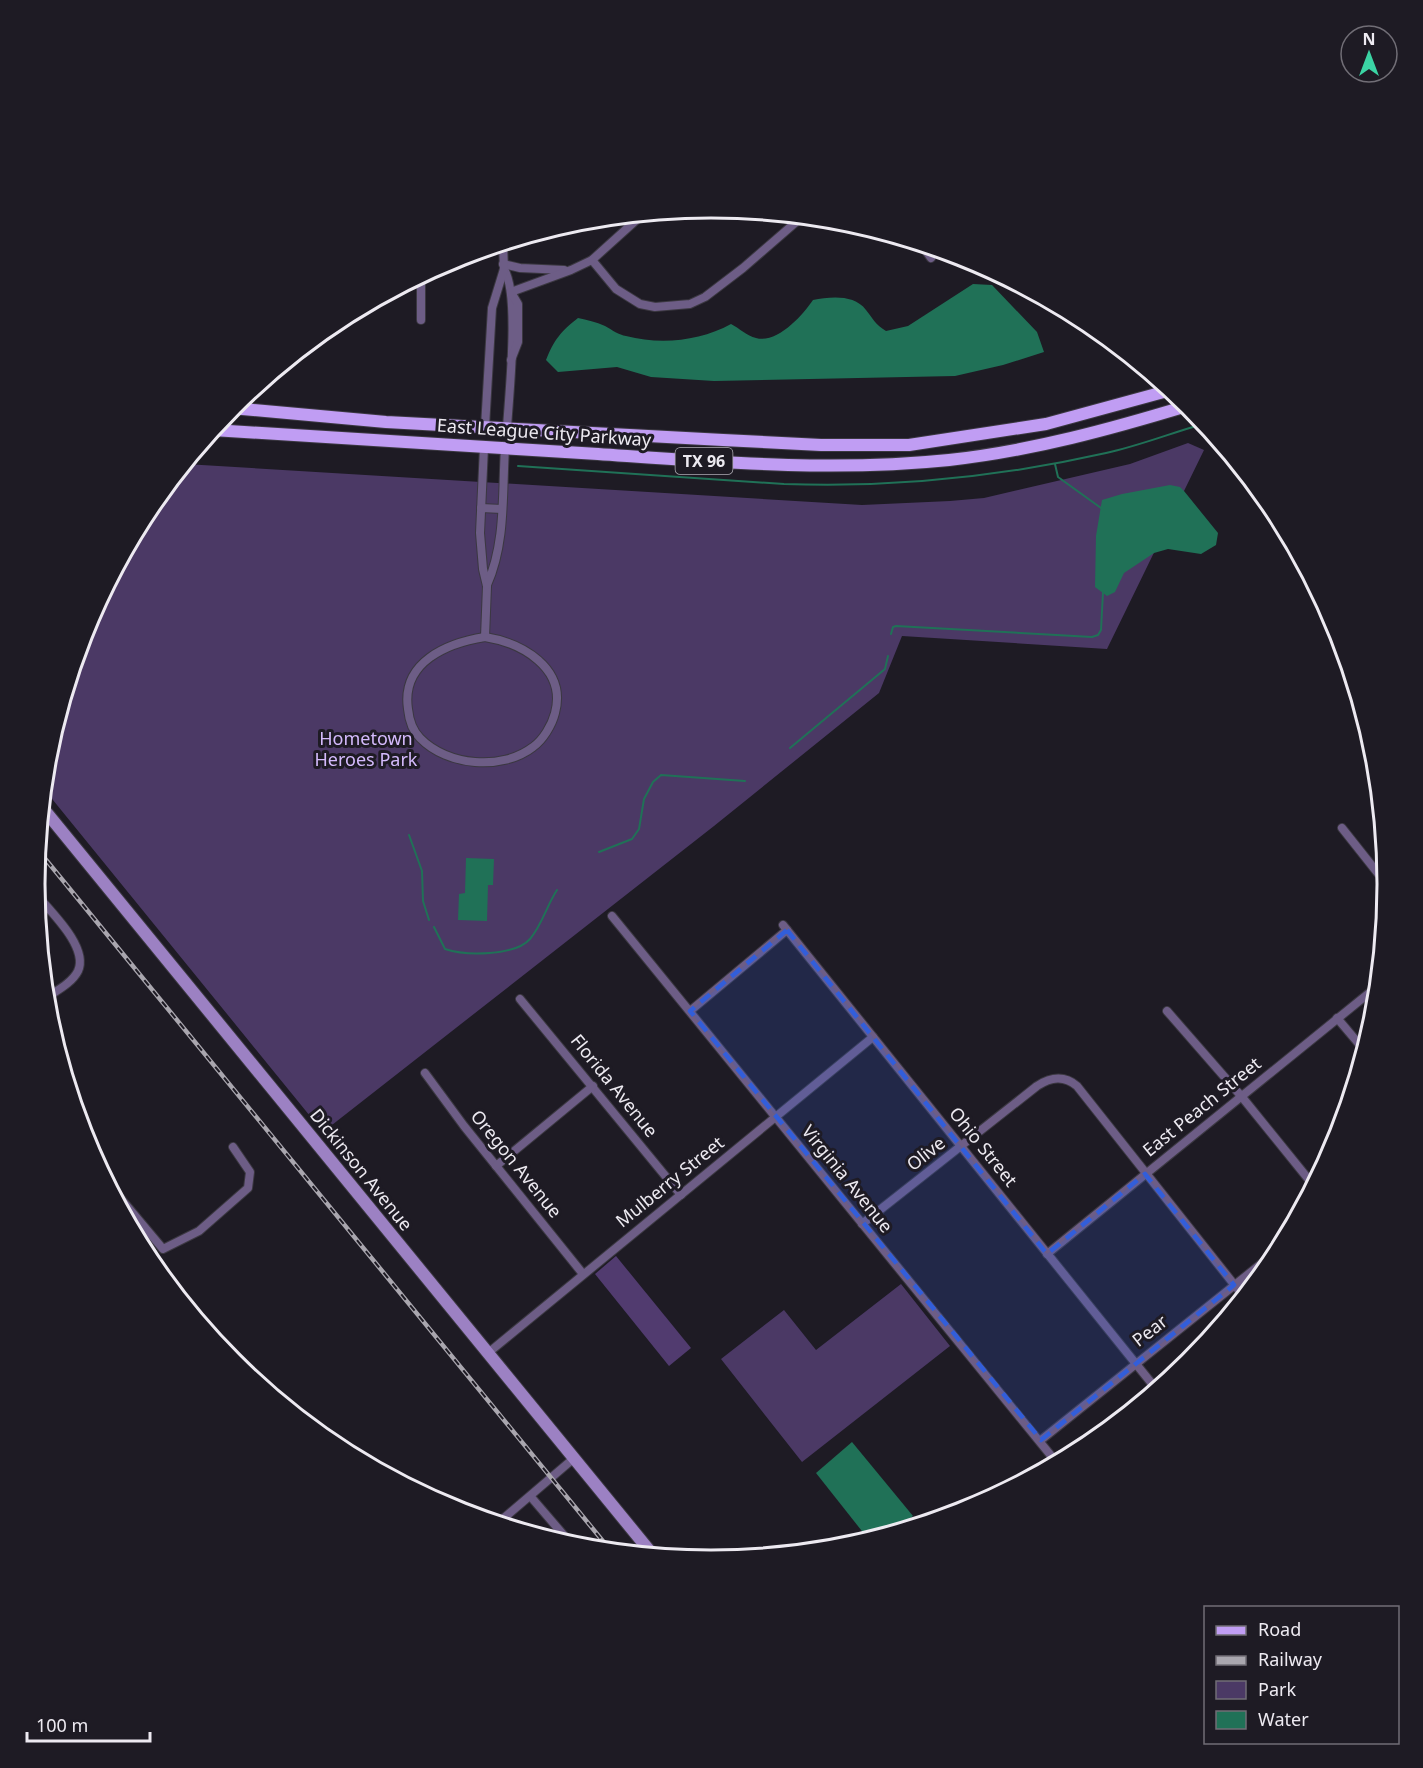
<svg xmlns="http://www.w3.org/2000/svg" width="1423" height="1768" font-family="'Noto Sans',sans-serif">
<rect width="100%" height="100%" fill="#1e1b24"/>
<g fill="#4b3965">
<polygon points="1188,443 1204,450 1107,649 902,636 879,693 714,826 323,1132 44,789 48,752 86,625 149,508 185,464 862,505 950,501 984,498 1130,464"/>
<polygon points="901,1284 950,1346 802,1462 721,1359 784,1310 816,1350"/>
</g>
<polygon fill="#513b6f" points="616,1256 691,1348 669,1366 595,1274"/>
<g fill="#207157">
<path d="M973 284 992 285 1037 332 1044 352 1003 365 955 376 714 381 651 377 617 367 558 372 546 360C554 340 561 331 578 318 587 320 596 322 605 326 612 330 619 335 626 336 661 345 700 341 731 324 739 328 747 336 756 338 777 344 802 316 813 300 830 297 854 294 866 310 874 320 875 324 886 331L908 326Z"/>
<polygon points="1170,485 1180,487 1184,491 1218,533 1216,545 1201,554 1168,549 1154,553 1124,573 1115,592 1107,596 1095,587 1096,536 1102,500 1122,494"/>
<polygon points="466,858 494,859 493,885 488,885 487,921 458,920 459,894 465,893"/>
<polygon points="852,1442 913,1516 889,1534 869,1540 816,1473"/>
</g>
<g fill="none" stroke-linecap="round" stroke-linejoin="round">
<g stroke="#207157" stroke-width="2">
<polyline points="1055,464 1058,477 1101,508"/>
<path d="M518 466 784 484C893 488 1000 477 1106 453 1139 446 1171 433 1203 424"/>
<polyline points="891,634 893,627 896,626 1092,637 1098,635 1101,630 1103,592"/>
<polyline points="790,748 885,669 888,656"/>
<polyline points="409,835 422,871 423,901 429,920"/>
<polyline points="599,852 632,839 639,829 644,799 653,782 661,775 745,781"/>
<path d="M434 927 445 949C466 956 515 956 530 939 542 925 547 905 557 890"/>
</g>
<g stroke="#3b3841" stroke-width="10">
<g id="street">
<polyline points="921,244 931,258"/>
<polyline points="592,260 616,289 640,304 655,307 690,304 705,297 743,268 803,216"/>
<polyline points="503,264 520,268 564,270"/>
<path d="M504 269C520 295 509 394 507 428"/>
<polyline points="421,275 421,320"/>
<polyline points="511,360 518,342 518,304 511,292 571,270 592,260 643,214"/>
<polyline points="485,427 492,308 504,269 503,243"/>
<polyline points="484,447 480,533 483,569 487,586 485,637"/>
<polyline points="481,508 502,509"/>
<path d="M487 585C506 542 502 494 505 448"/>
<path d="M485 637C522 643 567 668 555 713 552 725 543 740 533 747 502 771 447 766 420 738 413 731 409 719 408 709 401 662 447 643 485 637Z"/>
<polyline points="1342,828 1388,886"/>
<path d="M35 893C50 911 89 947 78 971 72 983 56 991 46 998"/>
<polyline points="612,916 1057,1463"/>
<polyline points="783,925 1157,1390"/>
<polyline points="520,999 681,1195"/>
<polyline points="690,1011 787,930"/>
<polyline points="1167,1011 1242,1097 1314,1186"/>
<polyline points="1337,1018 1365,1051"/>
<polyline points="425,1073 464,1126 583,1274"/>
<polyline points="496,1166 593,1086"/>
<polyline points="106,1181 163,1249 199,1231 248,1188 250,1172 233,1147"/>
<path d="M862 1224 1037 1086C1051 1077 1064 1075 1077 1086L1244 1297"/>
<polyline points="1047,1254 1379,985"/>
<polyline points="488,1353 873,1037"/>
<polyline points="1041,1440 1281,1248"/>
<polyline points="531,1497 573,1546"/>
<polyline points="498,1523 573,1459"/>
</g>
</g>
<g stroke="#3b3841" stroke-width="14">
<polyline id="secondary" points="42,807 653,1555"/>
</g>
<g stroke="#3b3841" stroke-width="14">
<g id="primary">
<polyline points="231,408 386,422 723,440 821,445 909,445 1046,424 1171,390"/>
<path d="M213 430C341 438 470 446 598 454 715 462 832 472 949 460 1031 451 1111 429 1190 405"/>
</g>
</g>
<use href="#street" stroke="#6d5d86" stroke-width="8"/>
<use href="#secondary" stroke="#9c81c3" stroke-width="12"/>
<use href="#primary" stroke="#c09df3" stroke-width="12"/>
<g stroke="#a9a6ae" stroke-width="4.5">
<polyline id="rail" points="38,850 611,1551"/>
</g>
<use href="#rail" stroke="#1e1b24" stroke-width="2" stroke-dasharray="7" stroke-linecap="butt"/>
</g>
<path fill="#325eda" fill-opacity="0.2" stroke="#325eda" stroke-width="4.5" stroke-dasharray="12 8" stroke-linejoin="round" d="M787 930 1047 1254 1145 1174 1234 1285 1041 1440 690 1011Z"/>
<g text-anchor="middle" stroke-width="6" stroke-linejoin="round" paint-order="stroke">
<rect fill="#1e1b24" stroke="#afacb4" stroke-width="1.5" x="675.5" y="448" width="57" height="26" rx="4.5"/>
<g font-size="16" font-weight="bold" fill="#edeaf1">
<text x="704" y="467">TX 96</text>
</g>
<g font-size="18" fill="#edeaf1" stroke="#1e1b24">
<text transform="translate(544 433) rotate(4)" y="6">East League City Parkway</text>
<text transform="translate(614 1086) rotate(51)" y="6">Florida Avenue</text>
<text transform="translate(1202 1107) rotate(-39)" y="6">East Peach Street</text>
<text transform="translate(983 1147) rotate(51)" y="6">Ohio Street</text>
<text transform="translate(926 1154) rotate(-38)" y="6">Olive</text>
<text transform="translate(516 1164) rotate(51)" y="6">Oregon Avenue</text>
<text transform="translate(361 1170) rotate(51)" y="6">Dickinson Avenue</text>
<text transform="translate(847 1179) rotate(51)" y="6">Virginia Avenue</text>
<text transform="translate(670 1182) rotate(-39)" y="6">Mulberry Street</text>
<text transform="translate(1150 1331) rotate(-38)" y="6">Pear</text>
</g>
<g font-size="18" fill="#d4bafc" stroke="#1e1b24">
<text x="366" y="745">Hometown<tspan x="366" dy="21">Heroes Park</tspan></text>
</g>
</g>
<path d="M0 0H1423V1768H0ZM45 884a666 666 0 1 1 1332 0a666 666 0 1 1-1332 0Z" fill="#1e1b24" fill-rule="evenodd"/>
<path fill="none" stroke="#edeaf1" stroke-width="3" d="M45 884a666 666 0 1 1 1332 0a666 666 0 1 1-1332 0Z"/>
<rect x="1204" y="1606" width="195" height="138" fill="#1e1b24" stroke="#716e76" stroke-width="1.5"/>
<rect x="1216" y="1626" width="30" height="9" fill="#c09df3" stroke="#716e76" stroke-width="1.5"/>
<text x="1258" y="1636" font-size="18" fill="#edeaf1">Road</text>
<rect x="1216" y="1656" width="30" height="9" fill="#a9a6ae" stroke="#716e76" stroke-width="1.5"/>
<text x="1258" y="1666" font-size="18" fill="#edeaf1">Railway</text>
<rect x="1216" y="1681" width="30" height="18" fill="#4b3965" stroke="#716e76" stroke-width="1.5"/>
<text x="1258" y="1696" font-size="18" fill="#edeaf1">Park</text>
<rect x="1216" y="1711" width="30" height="18" fill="#207157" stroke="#716e76" stroke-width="1.5"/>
<text x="1258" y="1726" font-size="18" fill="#edeaf1">Water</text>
<g transform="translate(1369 54)"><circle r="28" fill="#1e1b24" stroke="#716e76" stroke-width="1.5"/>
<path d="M0-4.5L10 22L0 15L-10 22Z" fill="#3bd4a4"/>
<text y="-9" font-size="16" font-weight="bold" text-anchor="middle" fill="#edeaf1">N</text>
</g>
<path d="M27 1732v9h123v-9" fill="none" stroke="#edeaf1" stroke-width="3"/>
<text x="36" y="1732" font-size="18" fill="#edeaf1" stroke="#1e1b24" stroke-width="4.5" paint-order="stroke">100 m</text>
</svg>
